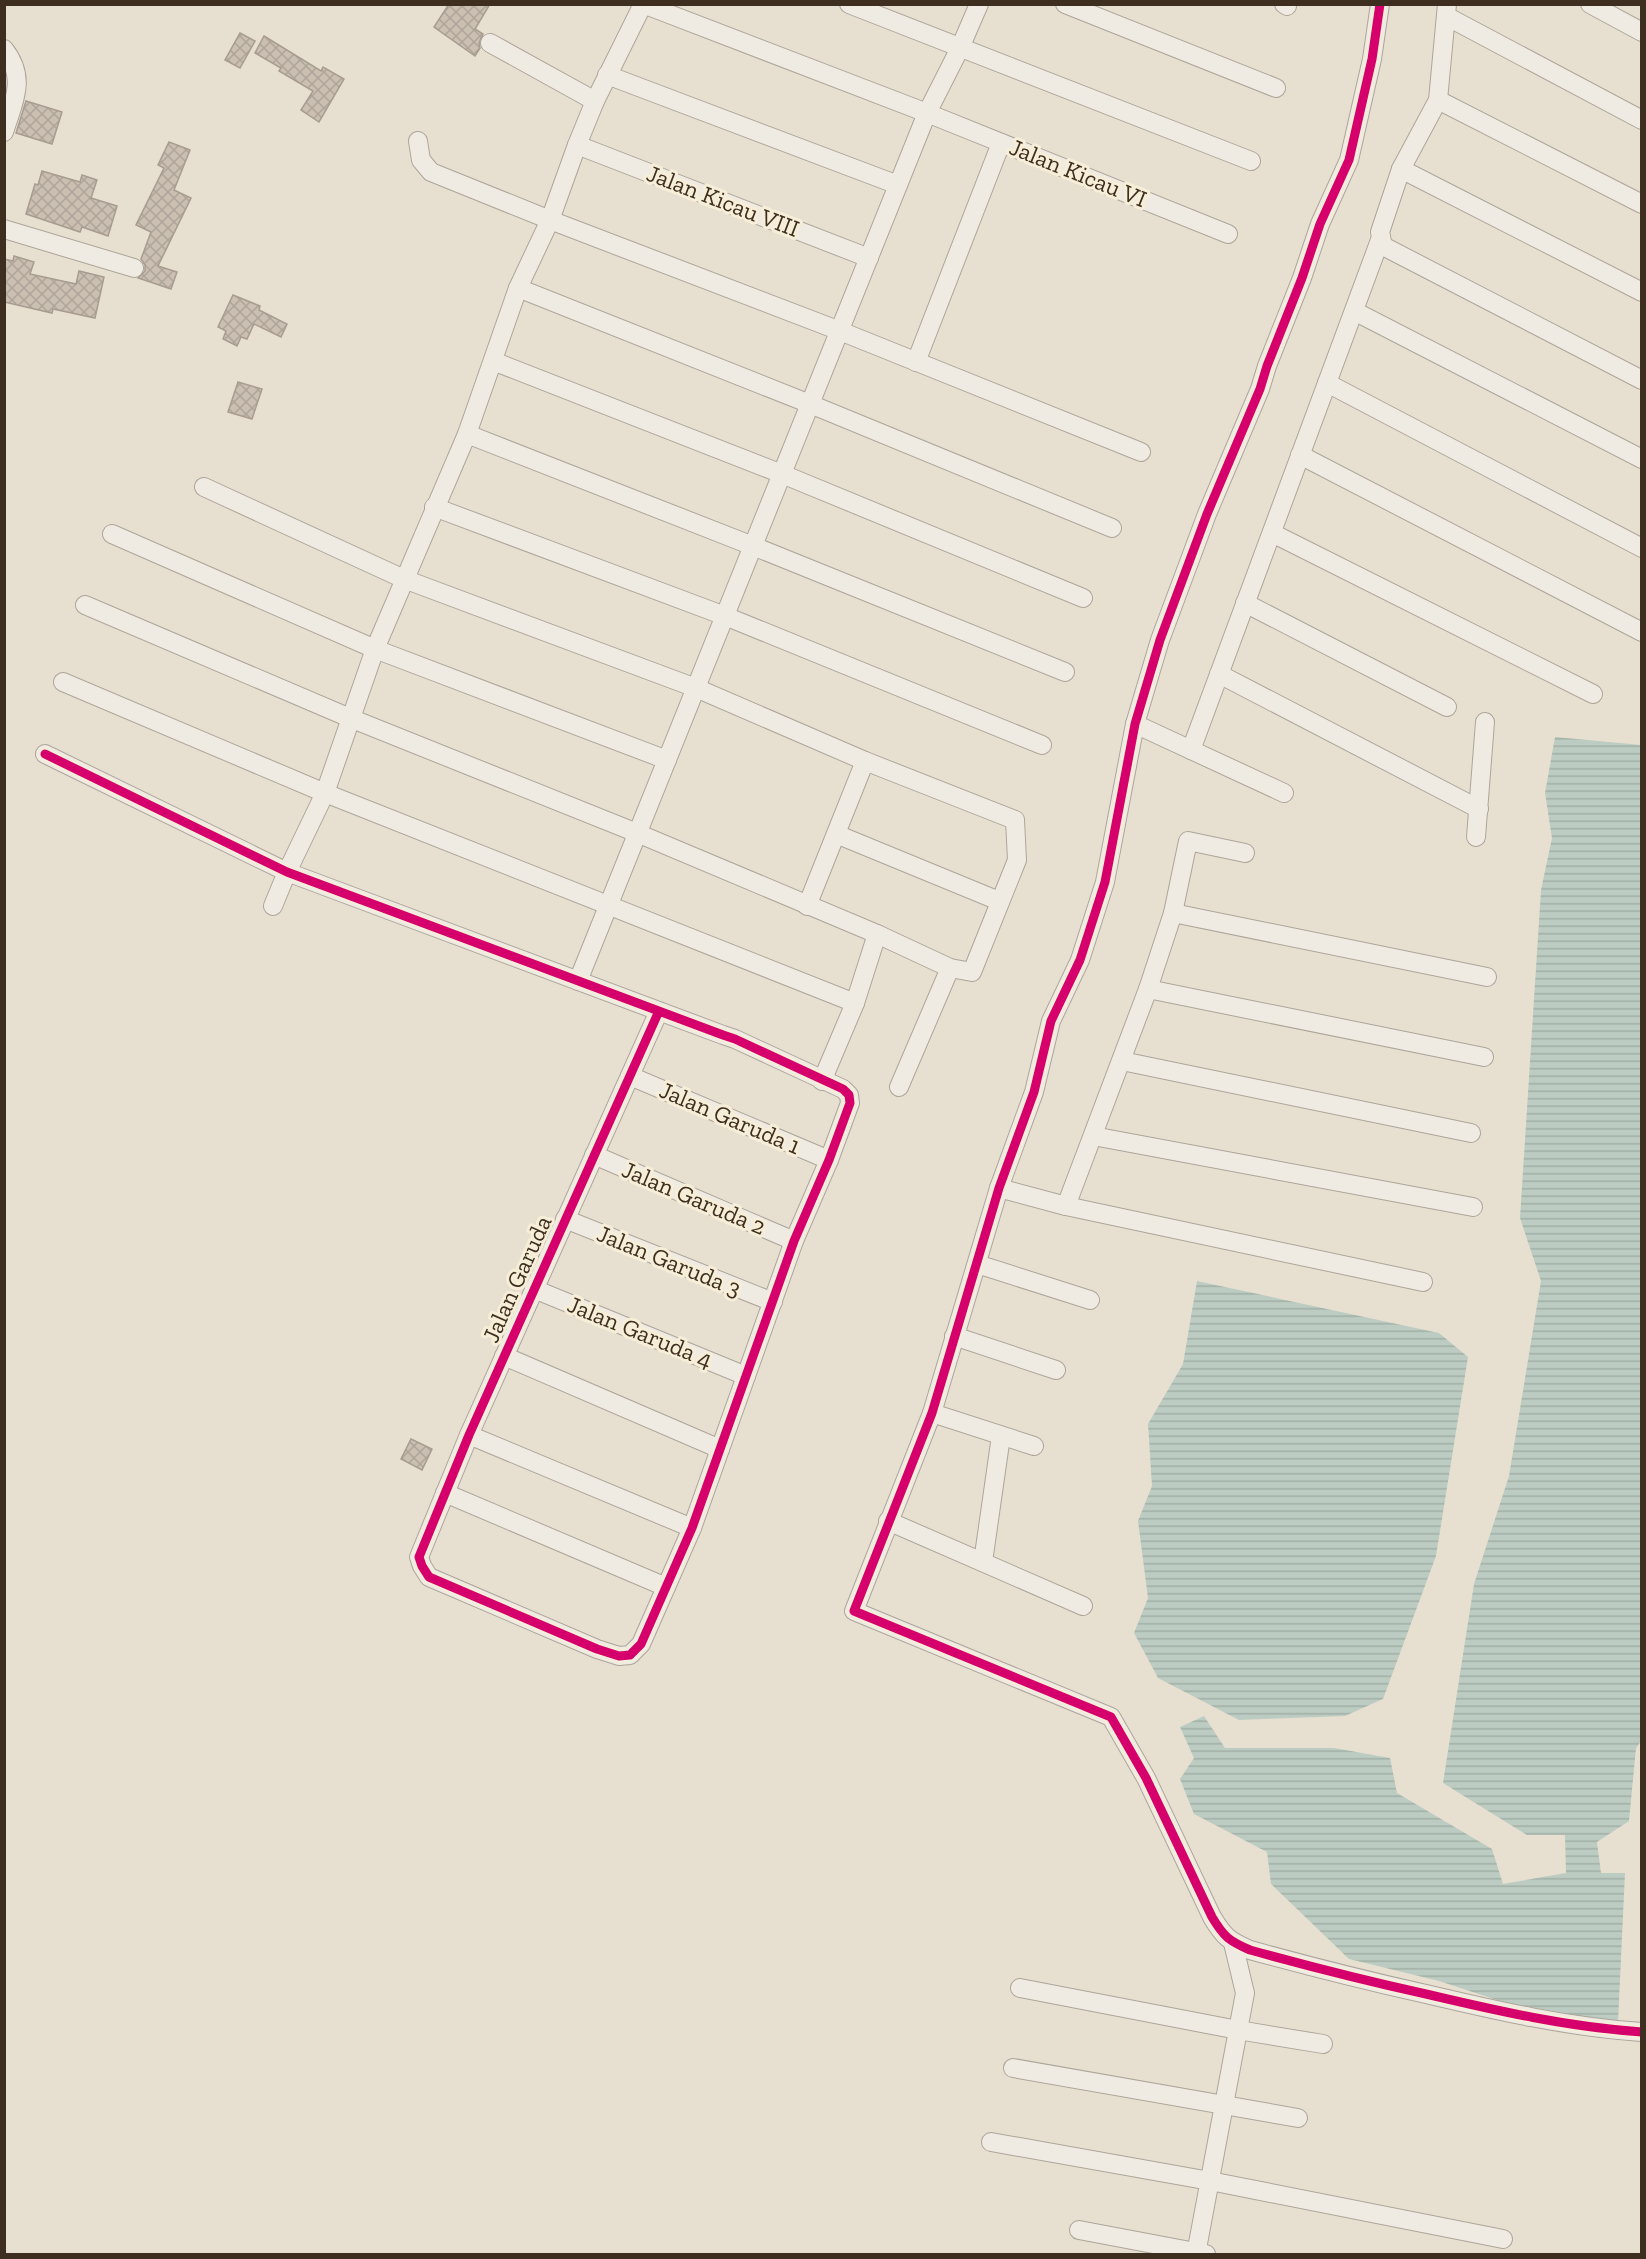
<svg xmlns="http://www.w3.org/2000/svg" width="1646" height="2259" font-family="'Zilla Slab',serif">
<defs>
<pattern id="water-rules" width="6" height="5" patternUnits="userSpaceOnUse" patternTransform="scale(1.5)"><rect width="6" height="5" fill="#bcccc2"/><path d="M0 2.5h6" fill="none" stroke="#a2b0a6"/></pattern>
<pattern id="building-cross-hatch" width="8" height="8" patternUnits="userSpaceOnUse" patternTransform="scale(1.5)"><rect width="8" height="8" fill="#cbbfb2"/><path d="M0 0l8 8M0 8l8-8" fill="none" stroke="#afa499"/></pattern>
</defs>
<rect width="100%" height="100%" fill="#e7e0d1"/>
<g fill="url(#water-rules)">
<polygon points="1555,737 1641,745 1642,1740 1636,1748 1629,1821 1597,1842 1601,1873 1625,1873 1618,2023 1503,2002 1439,1981 1349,1959 1271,1884 1267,1852 1194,1814 1180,1779 1194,1758 1180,1727 1204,1716 1225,1748 1334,1748 1390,1758 1397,1793 1492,1849 1503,1884 1566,1873 1565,1835 1527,1835 1443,1783 1474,1584 1509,1476 1541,1281 1520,1218 1541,890 1552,838 1545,793"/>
<polygon points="1197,1281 1439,1333 1468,1357 1436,1556 1383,1699 1345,1716 1239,1720 1158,1678 1134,1633 1148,1598 1138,1521 1152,1486 1148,1424 1183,1364"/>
</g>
<g fill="url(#building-cross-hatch)" stroke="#a89c90" stroke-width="1.5">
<polygon points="449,4 490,4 475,29 483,34 479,43 480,48 475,56 434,27"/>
<polygon points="240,33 255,41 240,68 225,60"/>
<polygon points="264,36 321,71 323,67 344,79 319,122 301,110 313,91 279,71 281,68 255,53"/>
<polygon points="26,101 62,112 52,144 16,133"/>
<polygon points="169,142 190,150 174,190 191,198 158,266 177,272 171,289 138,278 145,271 145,265 141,259 151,232 136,225 164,168 158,165"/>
<polygon points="42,171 80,182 82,175 97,180 91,198 117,206 108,236 82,227 80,232 26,214 35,184 38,185"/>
<polygon points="14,256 34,262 30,274 76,284 79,271 104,277 95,318 53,309 52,313 4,302 4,259 13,261"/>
<polygon points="233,295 260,306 259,310 287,324 281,337 254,324 247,339 241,337 237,346 223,339 226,331 218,327"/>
<polygon points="238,382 262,389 252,419 228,412"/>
<polygon points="411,1439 432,1449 422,1470 401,1459"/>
</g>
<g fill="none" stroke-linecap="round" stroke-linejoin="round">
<g stroke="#ada599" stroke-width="20">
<g id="minor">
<polyline points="643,4 927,113 1228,234"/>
<polyline points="849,4 1251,161"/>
<polyline points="1065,4 1276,88"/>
<polyline points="1284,4 1287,6"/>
<path d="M1380 4 1372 59 1349 160 1320 224 1302 278 1267 366 1260 389 1207 514 1160 640 1135 724 1105 882 1080 960 1051 1021 1034 1092 999 1188 932 1413 854 1611 1111 1717 1146 1778 1212 1917C1224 1937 1229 1941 1250 1950 1308 1966 1367 1981 1426 1994 1498 2011 1568 2027 1642 2032"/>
<polyline points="1447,4 1438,100 1401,169 1380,232 1383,246 1642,380"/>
<polyline points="1590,4 1642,32"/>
<polyline points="1446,16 1642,120"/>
<polyline points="490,43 595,101"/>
<path d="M4 49C27 78 14 100 4 132"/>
<polyline points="607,75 898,185"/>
<polyline points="1438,100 1642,204"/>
<polyline points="418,141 421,160 431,172 550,220 840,331 1141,452"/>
<polyline points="577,145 869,258"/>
<polyline points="1401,169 1642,292"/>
<polyline points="4,229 134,268"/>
<polyline points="518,288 810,404 1112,528"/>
<polyline points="1354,311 1642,459"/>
<polyline points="493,361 782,474 1083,598"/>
<polyline points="916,362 1001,143"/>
<polyline points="1327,383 1642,548"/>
<polyline points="467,434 753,546 1065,672"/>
<polyline points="1300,455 1642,632"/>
<polyline points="434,507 725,616 1042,745"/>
<polyline points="1272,533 1593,694"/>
<polyline points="112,534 375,649 667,760"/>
<polyline points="1245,603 1447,707"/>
<polyline points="85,605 350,718 637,833 877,934 950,968 972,972 1017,860 1015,820 865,761 696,688 404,579 204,487"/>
<polyline points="1219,674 1479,809"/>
<polyline points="63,682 325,793 855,1003"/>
<polyline points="1135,724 1284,793"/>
<polyline points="1191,750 1380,240"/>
<polyline points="45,754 287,872 723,1035 735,1039 843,1089 849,1095 850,1103 829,1160 794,1241 692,1528 641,1644 630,1655 619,1656 597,1649 429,1577 422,1566 419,1557 469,1435 659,1011"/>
<polyline points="836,834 999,901"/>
<polyline points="1476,837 1485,722"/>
<polyline points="273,906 287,872 325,793 375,649 467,434 518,288 550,220 577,145 595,101 643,4"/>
<polyline points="807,906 865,761"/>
<polyline points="1173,913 1487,977"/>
<polyline points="578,981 927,113 960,48 979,4"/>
<polyline points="1148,989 1484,1057"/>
<polyline points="1122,1061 1471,1133"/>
<polyline points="630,1076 829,1160"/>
<polyline points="822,1081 855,1003 877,934"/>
<polyline points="899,1087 950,968"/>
<polyline points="1093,1136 1473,1207"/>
<polyline points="594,1155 794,1241"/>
<polyline points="999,1188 1066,1206 1423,1282"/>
<polyline points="1066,1206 1148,989 1173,913 1188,841 1245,853"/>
<polyline points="565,1219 773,1302"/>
<polyline points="977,1264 1090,1300"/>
<polyline points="534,1289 746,1376"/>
<polyline points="954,1336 1056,1370"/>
<polyline points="504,1356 720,1449"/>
<polyline points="932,1413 1034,1446"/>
<polyline points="469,1435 692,1528"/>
<polyline points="445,1493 666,1587"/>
<polyline points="888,1521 1083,1606"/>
<polyline points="983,1562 1001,1436"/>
<polyline points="1020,1988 1238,2030 1323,2044"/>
<polyline points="1013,2068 1298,2118"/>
<polyline points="991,2142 1210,2181 1503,2239"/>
<polyline points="1079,2230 1206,2254"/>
<polyline points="1196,2254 1245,1993 1233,1943"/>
</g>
</g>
<use href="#minor" stroke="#efebe3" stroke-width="18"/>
<g stroke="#f7eed8" stroke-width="13">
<g id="cycleway">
<path d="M1380 4 1372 59 1349 160 1320 224 1302 278 1267 366 1260 389 1207 514 1160 640 1135 724 1105 882 1080 960 1051 1021 1034 1092 999 1188 932 1413 854 1611 1111 1717 1146 1778 1212 1917C1224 1937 1229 1941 1250 1950 1308 1966 1367 1981 1426 1994 1498 2011 1568 2027 1642 2032"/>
<polyline points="45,754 287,872 723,1035 735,1039 843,1089 849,1095 850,1103 829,1160 794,1241 692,1528 641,1644 630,1655 619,1656 597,1649 429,1577 422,1566 419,1557 469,1435 659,1011"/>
</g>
</g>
<use href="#cycleway" stroke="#d6006c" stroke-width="9"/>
</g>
<g text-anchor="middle" stroke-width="6" stroke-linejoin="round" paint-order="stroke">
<g font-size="24" fill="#3d2e20" stroke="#f7eed8">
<text transform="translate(1078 173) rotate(22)" y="8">Jalan Kicau VI</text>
<text transform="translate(723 201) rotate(21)" y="8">Jalan Kicau VIII</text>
<text transform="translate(730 1118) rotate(23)" y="8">Jalan Garuda 1</text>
<text transform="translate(694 1198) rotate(23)" y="8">Jalan Garuda 2</text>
<text transform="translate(669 1261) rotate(22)" y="8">Jalan Garuda 3</text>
<text transform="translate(517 1279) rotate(-66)" y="8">Jalan Garuda</text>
<text transform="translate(640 1332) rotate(22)" y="8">Jalan Garuda 4</text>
</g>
</g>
<rect width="1646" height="2259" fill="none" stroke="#3d2e20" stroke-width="12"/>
</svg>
